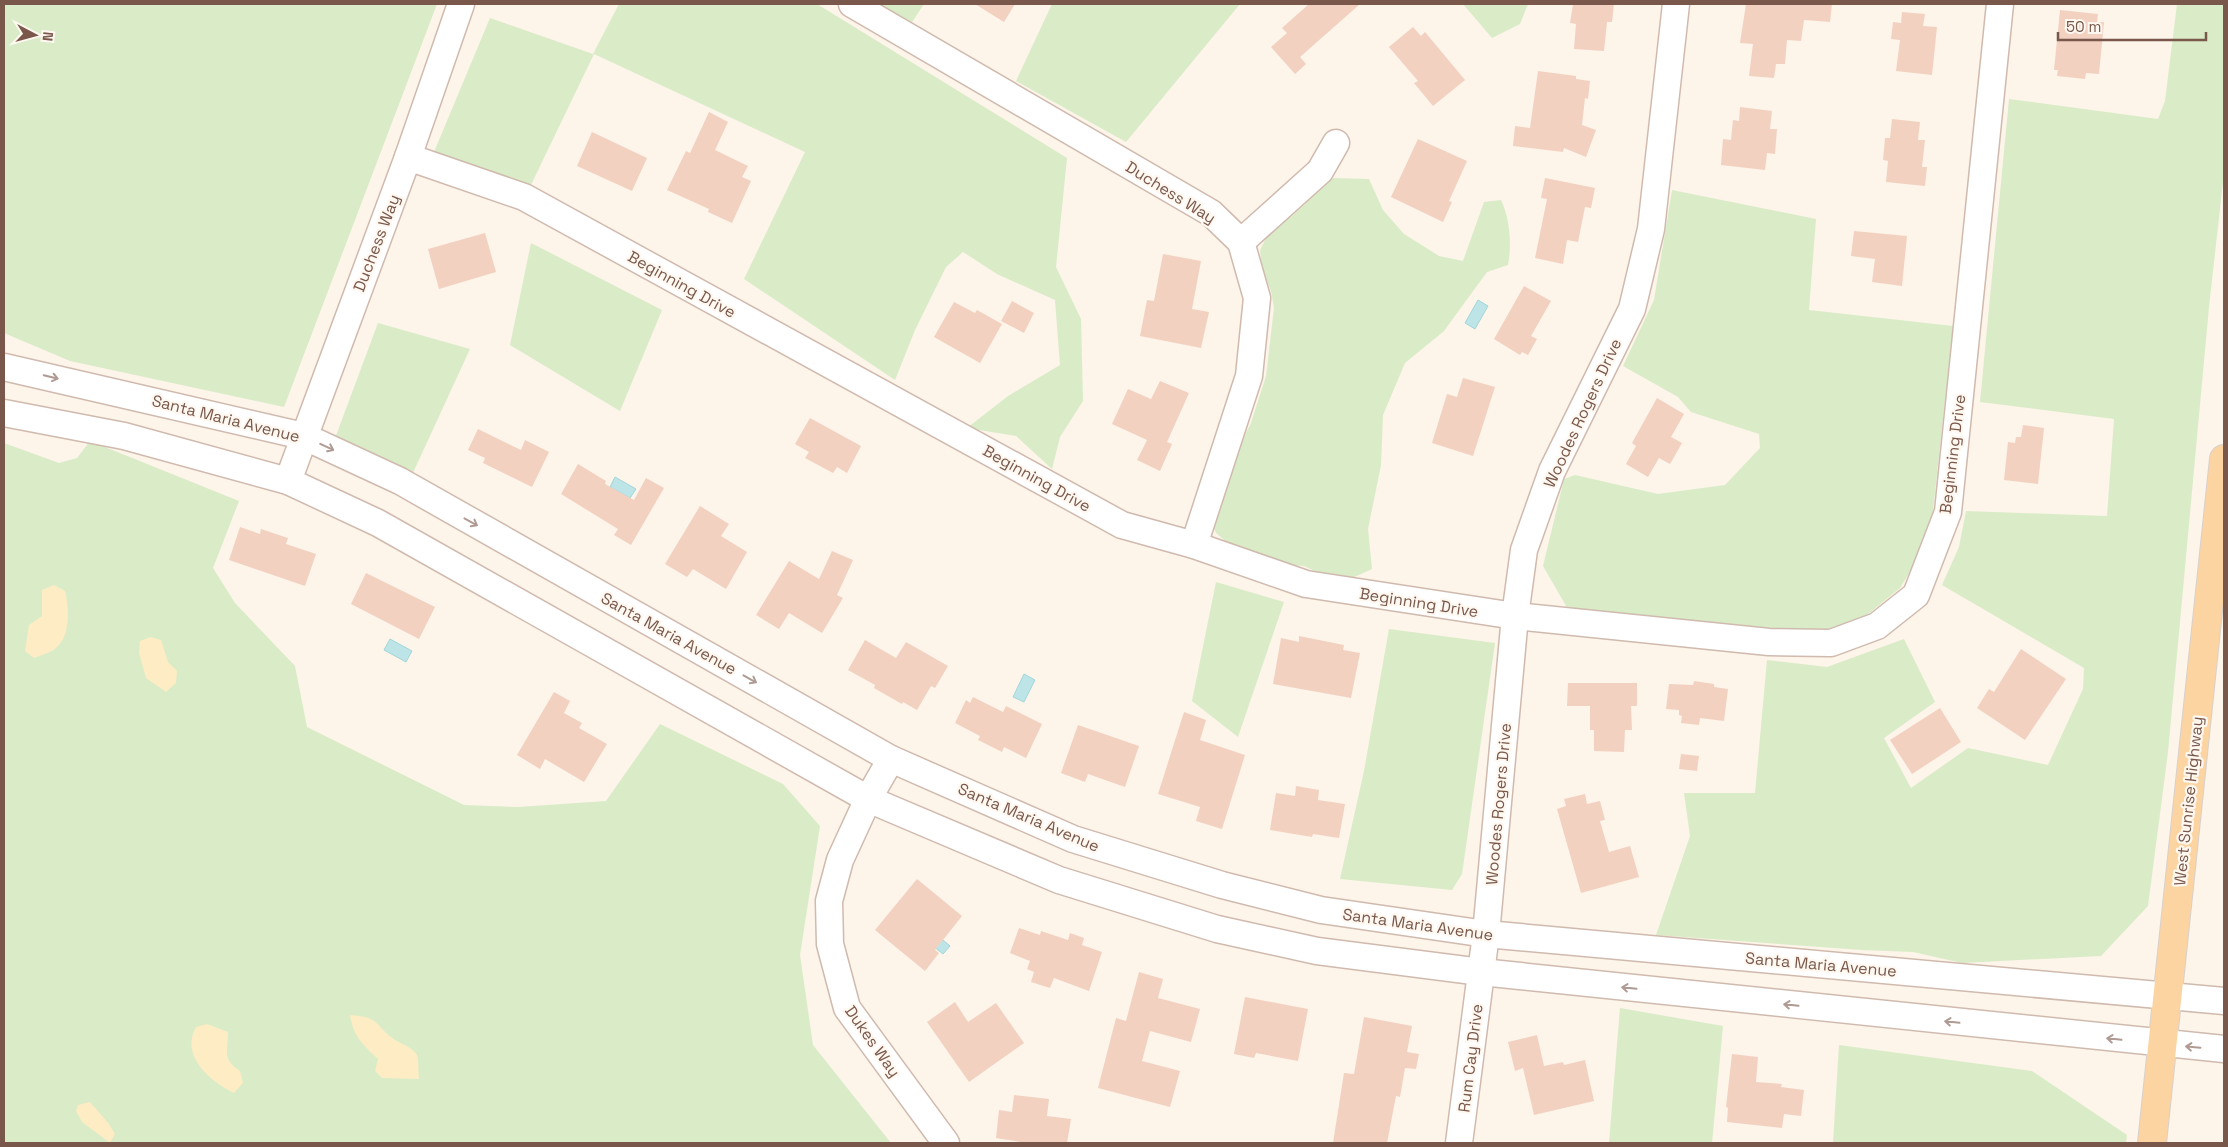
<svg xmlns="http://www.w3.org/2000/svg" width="2228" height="1147" font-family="'Space Grotesk',sans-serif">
<rect width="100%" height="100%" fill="#fdf4ea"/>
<g fill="#d9ecc7">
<polygon points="4,4 437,4 284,407 70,361 4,333"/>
<polygon points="619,4 817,4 1067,158 1056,267 1081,319 1083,401 1060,437 1052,469 1016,436 967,428 1008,396 1060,365 1055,300 997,274 963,252 946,267 915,330 895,380 744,279 805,152 594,54 529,189 434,152 490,18 593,54"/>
<polygon points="878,4 924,4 912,22"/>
<polygon points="1052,4 1240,4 1126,142 1016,81"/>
<polygon points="1463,4 1528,4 1520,24 1492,38"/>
<polygon points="2177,4 2224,4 2224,173 2209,307 2168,752 2148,906 2101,956 1962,963 1913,952 1862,950 1656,935 1690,836 1684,793 1755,793 1767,660 1827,667 1904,639 1935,702 1884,738 1911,788 1968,748 2048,765 2083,689 2084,668 1942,585 1959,547 1966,511 2107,516 2114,419 1980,402 2009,99 2158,119 2165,101"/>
<path d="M1333 178 1369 179 1383 210 1404 234 1439 256 1463 261 1484 202 1501 200C1510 219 1512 245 1508 265L1487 272 1444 331 1405 363 1383 415 1381 465 1368 529 1372 569 1350 579 1319 573 1304 566 1272 563 1242 555 1216 533 1213 526 1220 484 1251 423 1266 376 1274 308 1271 291 1262 268 1260 250 1275 221 1291 217Z"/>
<polygon points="1672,190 1816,219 1809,310 1953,326 1933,511 1919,557 1900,588 1862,619 1821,632 1569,611 1543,566 1564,479 1575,475 1658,494 1725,485 1760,448 1759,434 1691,412 1678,397 1623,366 1654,300"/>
<polygon points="531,243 662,310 620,411 510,345"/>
<polygon points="378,323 470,349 411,477 334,441"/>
<polygon points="90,441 239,501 213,568 235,603 295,666 307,727 464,805 518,807 606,801 660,724 783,784 820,826 800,955 813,1045 891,1143 4,1143 4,443 59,463 77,458"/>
<polygon points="1216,582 1284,602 1238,737 1192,701"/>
<polygon points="1389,629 1495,643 1462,874 1452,890 1340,879 1364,771"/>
<polygon points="1620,1008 1723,1026 1712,1143 1609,1143"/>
<polygon points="1839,1045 2032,1071 2127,1135 2126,1143 1833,1143"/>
</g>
<g fill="#fdecc4">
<path d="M54 585 65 591C69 608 71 636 56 648 51 653 41 655 34 658L25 651 29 625 42 616V590Z"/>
<polygon points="150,637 161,640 168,662 177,671 176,683 166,692 146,678 139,653 140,641"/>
<path d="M350 1015C383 1017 375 1028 397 1041 404 1045 413 1048 417 1055 419 1061 418 1072 419 1079L382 1078 375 1071 378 1059C363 1045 353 1036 350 1015Z"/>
<path d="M207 1024 228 1032C228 1052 222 1059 240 1071L243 1083 234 1093C209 1081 180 1055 196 1027Z"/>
<polygon points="90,1102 109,1124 115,1134 110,1143 82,1122 76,1111 78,1105"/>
</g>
<g fill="#bde5e8" stroke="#a2d6da">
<polygon points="1478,300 1488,306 1475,329 1465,323"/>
<polygon points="615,477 636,489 630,498 610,487"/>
<polygon points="390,639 412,651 406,662 384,650"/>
<polygon points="1024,674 1035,680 1024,702 1013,697"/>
<polygon points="931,930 950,946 943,954 924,939"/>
</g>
<g fill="#f3d1c0">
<polygon points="975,4 1015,4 1004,22"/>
<polygon points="1309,4 1360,4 1300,57 1306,64 1295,74 1271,47 1287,33 1282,28"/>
<polygon points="1573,4 1614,4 1612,22 1607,22 1604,51 1574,49 1576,24 1570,23"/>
<polygon points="1746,4 1832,4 1830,22 1804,20 1801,41 1787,40 1785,64 1776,64 1774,78 1749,76 1753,44 1740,43"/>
<polygon points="2060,10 2098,14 2097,22 2104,22 2099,74 2086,73 2085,79 2057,76 2058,70 2054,70"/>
<polygon points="1902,12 1925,14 1923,26 1937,27 1932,75 1896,71 1900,40 1891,39 1893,22 1901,23"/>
<polygon points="1413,27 1421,36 1425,32 1465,80 1433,106 1414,83 1418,81 1389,47"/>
<polygon points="1538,71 1576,76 1576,79 1590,81 1588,99 1585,98 1582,125 1596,130 1586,157 1564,148 1563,152 1513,146 1515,126 1530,128"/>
<polygon points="1740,107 1772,111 1770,129 1777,129 1775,154 1767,153 1765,170 1721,165 1723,139 1731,140 1733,120 1739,121"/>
<polygon points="709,112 728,122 715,150 748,166 742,177 751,181 732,223 708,212 709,209 667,190 686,151 690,153"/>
<polygon points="1892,119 1920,122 1918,140 1925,140 1922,167 1927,167 1925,186 1886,182 1888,161 1883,160 1885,138 1890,138"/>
<polygon points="592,132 647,158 632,191 577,166"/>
<polygon points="1418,139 1467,161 1449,201 1452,202 1443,222 1391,197"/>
<polygon points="1545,178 1595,188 1591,208 1585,207 1578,242 1567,240 1563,264 1535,258 1547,199 1541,198"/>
<polygon points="1854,231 1907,236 1902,286 1872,282 1875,259 1851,256"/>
<polygon points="485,233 496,272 439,289 428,249"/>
<polygon points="1163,254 1201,261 1192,309 1209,312 1201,348 1140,336 1147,300 1154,301"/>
<polygon points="1524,286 1551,301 1531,336 1537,339 1528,355 1522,352 1520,355 1494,339"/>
<polygon points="1012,301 1034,313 1024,333 1001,321"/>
<polygon points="954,302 975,313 977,310 1002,324 980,363 934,337"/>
<polygon points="1463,378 1495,387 1473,456 1432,443 1447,394 1457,397"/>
<polygon points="1160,381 1189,393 1167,442 1172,444 1160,471 1137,460 1147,440 1112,424 1128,389 1151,399"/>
<polygon points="1657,398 1684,414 1671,437 1682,443 1670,464 1659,458 1648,477 1626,464 1636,446 1632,443"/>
<polygon points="810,418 861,446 847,473 837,467 833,473 805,458 809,452 795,444"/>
<polygon points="2023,425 2044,428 2038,484 2004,480 2008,442 2015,443 2016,437 2021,437"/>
<polygon points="478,429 521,450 525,440 549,452 532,487 483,463 485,458 468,450"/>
<polygon points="578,464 606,481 605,484 634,500 646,478 664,488 631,545 614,535 618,529 561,494"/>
<polygon points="700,506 729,524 721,536 747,552 726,589 693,569 687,577 665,564"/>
<polygon points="240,527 260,534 261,529 288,538 286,544 316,554 305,586 229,560"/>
<polygon points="832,551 853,560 837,595 843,598 822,633 789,613 779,629 756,615 789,561 819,579"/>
<polygon points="366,573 435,607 419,639 351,604"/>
<polygon points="1299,636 1344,645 1343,650 1360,653 1351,698 1273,684 1281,638 1299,642"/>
<polygon points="865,640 896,658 906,642 948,666 935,688 931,686 917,710 903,702 902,704 874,688 875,685 848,670"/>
<polygon points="2021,649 2066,679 2025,740 1977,708 1989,689 1994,692"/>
<polygon points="1694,681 1714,684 1714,687 1728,689 1724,721 1700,718 1699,725 1681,723 1682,716 1679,715 1679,710 1666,709 1669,684 1693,685"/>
<polygon points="1568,683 1637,683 1637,706 1631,706 1632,730 1625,730 1624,752 1594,751 1594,730 1590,730 1590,706 1567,706"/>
<polygon points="554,692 570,701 564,713 582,723 579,728 607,744 584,782 545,759 540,769 517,755"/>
<polygon points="973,697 1003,712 1006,706 1042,724 1026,758 1004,747 1002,752 978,740 980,736 955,723 966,700 970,703"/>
<polygon points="1940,708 1961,742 1912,774 1890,740"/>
<polygon points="1184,712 1206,720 1200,740 1245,755 1222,829 1196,821 1200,807 1158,794"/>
<polygon points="1078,725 1139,746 1125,787 1088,774 1085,782 1061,773"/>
<polygon points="1681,754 1699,756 1697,771 1679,769"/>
<polygon points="1296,786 1319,790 1318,800 1345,804 1339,838 1313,834 1312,837 1270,830 1276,793 1295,796"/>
<polygon points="1585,794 1587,804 1600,801 1605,820 1600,821 1609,852 1630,846 1639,877 1581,893 1557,809 1566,806 1564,799"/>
<polygon points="917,879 962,916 935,950 939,953 925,971 875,930"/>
<polygon points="1019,928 1040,935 1041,931 1068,940 1070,933 1084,938 1082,945 1102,952 1089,991 1054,978 1050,988 1031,982 1034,972 1027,969 1030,961 1010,953"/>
<polygon points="1139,972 1163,979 1158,998 1200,1009 1191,1042 1150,1031 1142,1061 1180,1071 1170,1107 1098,1088 1116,1018 1126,1021"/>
<polygon points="1245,997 1308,1009 1298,1061 1256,1053 1254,1058 1234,1054"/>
<polygon points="955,1002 968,1022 996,1003 1024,1043 969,1082 927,1022"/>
<polygon points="1364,1017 1412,1026 1407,1052 1419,1054 1416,1069 1405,1068 1400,1097 1396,1096 1387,1143 1333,1143 1344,1073 1354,1074"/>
<polygon points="1537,1035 1544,1066 1563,1062 1564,1065 1585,1060 1594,1101 1534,1115 1523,1068 1515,1071 1508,1042"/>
<polygon points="1732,1054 1758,1057 1756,1082 1782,1084 1781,1087 1804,1090 1801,1116 1784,1114 1782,1128 1727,1122 1728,1108 1726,1107"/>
<polygon points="1014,1095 1049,1099 1047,1116 1071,1119 1067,1143 1027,1143 996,1138 999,1110 1012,1112"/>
</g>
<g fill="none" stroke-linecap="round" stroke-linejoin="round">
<g stroke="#d0baae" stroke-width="29">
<g id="minor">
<polyline points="852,4 1211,213 1241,242 1257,298 1249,376 1194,545"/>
<polyline points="408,157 524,197 1122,525 1194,545 1306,584 1515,616 1769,642 1831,643 1877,626 1916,595 1948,512 2000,4"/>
<polyline points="1241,242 1320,171 1336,143"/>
<polyline points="4,367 303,436 400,481 891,759 1073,839 1222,885 1321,910 1486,934 2224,1001"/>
<polyline points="4,413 124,436 288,481 378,523 868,799 1059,880 1217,929 1317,951 1481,972 2224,1049"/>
<polyline points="288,481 408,157 461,4"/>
<polyline points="891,759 868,799 840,860 829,901 830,944 847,1008 946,1143"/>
<polyline points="1459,1143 1486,934 1515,616 1524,550 1552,471 1632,309 1651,229 1676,4"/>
</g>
</g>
<g stroke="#d9d0cd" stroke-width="30">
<polyline id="major" points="2152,1143 2224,459"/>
</g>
<use href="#minor" stroke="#fff" stroke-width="26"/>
<use href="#major" stroke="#fcd4a1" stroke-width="28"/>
</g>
<defs><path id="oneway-shaft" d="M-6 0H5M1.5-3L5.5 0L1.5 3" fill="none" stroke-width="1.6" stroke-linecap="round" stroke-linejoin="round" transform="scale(1.25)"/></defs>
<g stroke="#af9b93">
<use href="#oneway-shaft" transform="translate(51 377) rotate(13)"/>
<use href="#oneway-shaft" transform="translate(327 447) rotate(25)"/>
<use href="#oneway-shaft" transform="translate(471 522) rotate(29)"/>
<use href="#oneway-shaft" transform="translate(750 679) rotate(29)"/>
<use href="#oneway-shaft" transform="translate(1629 988) rotate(-174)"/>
<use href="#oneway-shaft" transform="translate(1791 1005) rotate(-174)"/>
<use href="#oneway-shaft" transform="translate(1952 1022) rotate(-174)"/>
<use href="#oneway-shaft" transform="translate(2114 1039) rotate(-174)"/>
<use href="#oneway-shaft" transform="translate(2193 1047) rotate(-175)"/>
</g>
<g text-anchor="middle" stroke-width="4.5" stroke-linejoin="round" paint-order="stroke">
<g font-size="16" fill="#79584b" stroke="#fff8f1">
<text transform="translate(1171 192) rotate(32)" y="6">Duchess Way</text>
<text transform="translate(376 243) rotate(-69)" y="6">Duchess Way</text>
<text transform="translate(682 284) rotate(29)" y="6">Beginning Drive</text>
<text transform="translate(1582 413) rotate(-65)" y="6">Woodes Rogers Drive</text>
<text transform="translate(226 418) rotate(14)" y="6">Santa Maria Avenue</text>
<text transform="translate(1952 454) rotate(-83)" y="6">Beginning Drive</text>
<text transform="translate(1037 478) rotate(29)" y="6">Beginning Drive</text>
<text transform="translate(1419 602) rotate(9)" y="6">Beginning Drive</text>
<text transform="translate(669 633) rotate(29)" y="6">Santa Maria Avenue</text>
<text transform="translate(2188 801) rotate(-84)" y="6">West Sunrise Highway</text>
<text transform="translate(1498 804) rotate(-85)" y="6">Woodes Rogers Drive</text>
<text transform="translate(1029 817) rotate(23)" y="6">Santa Maria Avenue</text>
<text transform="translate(1418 924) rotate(8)" y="6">Santa Maria Avenue</text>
<text transform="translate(1821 964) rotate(5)" y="6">Santa Maria Avenue</text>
<text transform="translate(873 1041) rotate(55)" y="6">Dukes Way</text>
<text transform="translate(1470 1058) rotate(-83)" y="6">Rum Cay Drive</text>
</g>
</g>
<rect width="2228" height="1147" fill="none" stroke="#79584b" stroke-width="10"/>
<g transform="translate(35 35) rotate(96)" stroke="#fff8f1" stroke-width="4" paint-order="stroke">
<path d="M0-4L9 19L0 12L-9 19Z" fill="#79584b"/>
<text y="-8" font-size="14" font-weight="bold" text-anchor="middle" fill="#79584b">N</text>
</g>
<path d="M2058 32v8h148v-8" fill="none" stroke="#79584b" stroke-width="2.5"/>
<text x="2066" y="32" font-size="15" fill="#79584b" stroke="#fff8f1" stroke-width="4" paint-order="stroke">50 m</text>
</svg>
